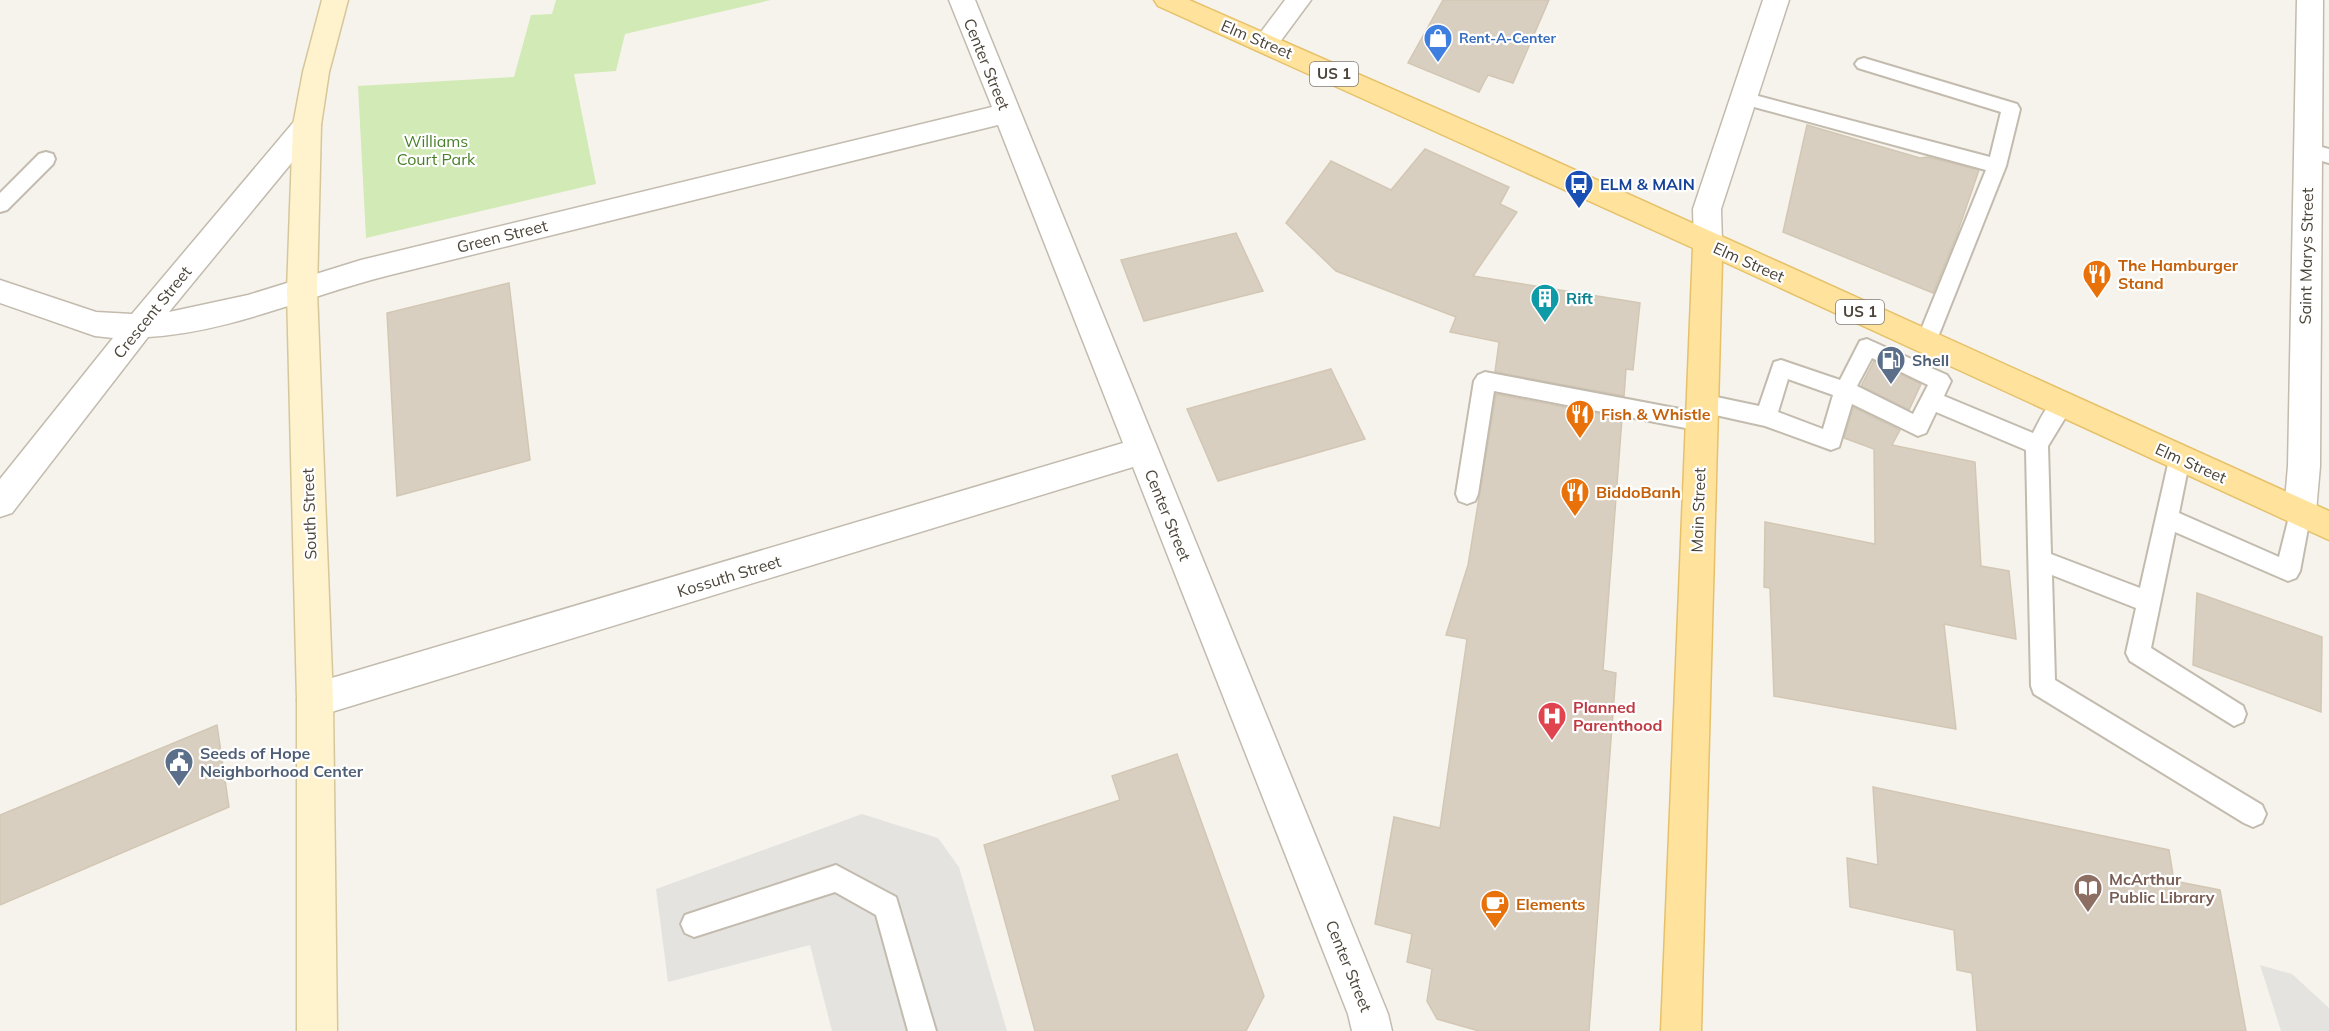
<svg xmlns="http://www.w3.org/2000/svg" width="2329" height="1031" font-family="Mulish,sans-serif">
<rect width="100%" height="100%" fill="#f6f3ec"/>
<polygon fill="#d2eab5" points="556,0 771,0 625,34 616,71 574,74 596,184 366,238 358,86 514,77 531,15 552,14"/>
<g fill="#e5e3e0">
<polygon points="862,814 938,838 959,867 1007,1031 832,1031 810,945 668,982 656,889"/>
<polygon points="2260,965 2292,974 2329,1008 2329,1031 2281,1031"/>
</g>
<g fill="#d8cfc1" stroke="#d3c7b4" stroke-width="1.5">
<polygon points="1443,0 1549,0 1513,83 1488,75 1479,92 1408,63"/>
<polygon points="1807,125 1920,158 1928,157 1979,170 1956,237 1933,293 1783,232"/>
<polygon points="1425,149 1509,187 1500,204 1517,212 1473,276 1640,303 1633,370 1626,369 1624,396 1495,372 1499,342 1450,332 1456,317 1336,271 1286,223 1331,161 1391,190"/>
<polygon points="1236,233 1263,291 1144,321 1121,260"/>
<polygon points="509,283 530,460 397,496 387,313"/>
<polygon points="1874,361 1921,384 1909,410 1861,386"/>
<polygon points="1331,369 1365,439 1218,481 1187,409"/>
<polygon points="1496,394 1622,418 1603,670 1616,673 1589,1031 1479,1031 1437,1019 1427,1001 1432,969 1407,962 1412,934 1375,924 1394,817 1440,828 1467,639 1446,635 1468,565"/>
<polygon points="1853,407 1900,430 1892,445 1975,462 1981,566 2009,571 2016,639 1944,624 1956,729 1774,696 1770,588 1764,587 1765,522 1875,544 1874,449 1844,438"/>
<polygon points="2197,593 2322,637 2321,712 2193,665"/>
<polygon points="217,725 229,807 0,905 0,815"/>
<polygon points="1177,754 1264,996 1246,1031 1035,1031 984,845 1120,800 1112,776"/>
<polygon points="1873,787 2169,850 2174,881 2220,890 2246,1031 1977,1031 1972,973 1957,970 1954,930 1850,907 1847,858 1878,865"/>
</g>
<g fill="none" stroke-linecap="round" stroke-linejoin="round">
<g stroke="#c2bbae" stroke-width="4">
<g id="lane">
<polygon points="1864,58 2017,104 2020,109 2006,166 1936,342 1933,348 1926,350 1919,348 1916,342 1986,170 1743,104 1737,103 1734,98 1737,93 1743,92 1990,157 2001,112 1858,68 1855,64 1858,60"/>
<polygon points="2307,143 2329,149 2329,163 2300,155 2298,150 2300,145"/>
<polygon points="46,152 53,154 55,159 53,164 7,210 0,212 0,193 39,154"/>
<path d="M1867 339 1947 375 1951 381 1944 396 2033 433C2041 419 2050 392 2070 399L2073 405 2048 446 2051 554 2140 588 2171 451 2179 449 2187 451 2190 458 2179 513 2279 557 2292 505 2300 502 2308 505 2311 512 2300 571 2296 578 2288 581 2175 532 2151 648 2243 706 2246 714 2243 722 2234 726 2130 661 2126 653 2136 608 2052 575 2055 680 2262 805 2266 814 2262 823 2253 827 2244 823 2034 694 2031 686 2026 450 1936 412 1926 433 1918 436 1852 404 1839 447 1831 450 1765 426 1702 412 1694 409 1691 403 1694 397 1702 394 1759 406 1774 362 1781 360 1840 380 1860 341ZM1872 358 1928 385 1913 414 1857 386ZM1788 379 1833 395 1823 429 1778 412Z"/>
<polygon points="1485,372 1701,413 1709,416 1712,422 1709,428 1701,431 1494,391 1478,494 1475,501 1467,504 1459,501 1456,494 1474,381 1478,375"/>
<polygon points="836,865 896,897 936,1031 908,1031 876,915 835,892 694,937 685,933 681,924 685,915"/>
</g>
</g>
<g stroke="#c2bbae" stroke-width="3">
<g id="street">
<path d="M949 0H975L1388 1014 1392 1031H1352L1348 1014 1133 467 315 717 302 712 297 700 302 688 315 683 1123 443 998 125C795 175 593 225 390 275 309 295 232 332 148 337L12 513 0 517V479L113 338 95 336 0 303V280L96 312 132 314 297 118 307 115 317 118 321 125 317 132 169 312 248 295 361 260 992 107Z"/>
<polygon points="1285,0 1311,0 1274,50 1265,53 1256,50 1252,44"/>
<polygon points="1763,0 1789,0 1721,209 1722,243 1718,251 1708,254 1698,251 1694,243 1693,209"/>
<polygon points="2297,0 2323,0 2320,466 2316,512 2312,522 2300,526 2288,522 2284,512 2288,466"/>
</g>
</g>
<g stroke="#d6c79b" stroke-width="3">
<polygon id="secondary" points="322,0 348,0 329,72 321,125 317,291 333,700 337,1031 297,1031 297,700 287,291 293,125 303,72"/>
</g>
<g stroke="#e6c16a" stroke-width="3">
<polygon id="primary" points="1154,0 1189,0 1511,141 2329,511 2329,540 1722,261 1701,1031 1661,1031 1693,248 1158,6"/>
</g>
<use href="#lane" fill="#fff" fill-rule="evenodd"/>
<use href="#street" fill="#fff" fill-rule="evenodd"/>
<use href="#secondary" fill="#fff3cd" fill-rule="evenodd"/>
<use href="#primary" fill="#ffe39c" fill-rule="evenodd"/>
</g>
<defs>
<g id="shop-pin" transform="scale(1.5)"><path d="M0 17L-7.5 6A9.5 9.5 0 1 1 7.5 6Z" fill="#3f7fe0" stroke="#fff"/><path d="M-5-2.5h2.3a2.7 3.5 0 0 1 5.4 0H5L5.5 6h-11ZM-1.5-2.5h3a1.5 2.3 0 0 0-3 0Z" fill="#fff"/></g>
<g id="bus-pin" transform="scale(1.5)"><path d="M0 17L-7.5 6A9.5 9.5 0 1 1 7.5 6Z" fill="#1a4fb4" stroke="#fff"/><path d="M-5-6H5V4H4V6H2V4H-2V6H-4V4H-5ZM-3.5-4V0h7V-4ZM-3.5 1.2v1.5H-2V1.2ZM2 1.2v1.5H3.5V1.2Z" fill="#fff"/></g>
<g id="restaurant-pin" transform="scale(1.5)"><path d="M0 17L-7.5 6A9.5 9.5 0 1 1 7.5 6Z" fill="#e8710a" stroke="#fff"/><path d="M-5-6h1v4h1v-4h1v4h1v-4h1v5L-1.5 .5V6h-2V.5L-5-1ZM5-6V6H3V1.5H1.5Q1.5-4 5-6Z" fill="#fff"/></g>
<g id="building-pin" transform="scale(1.5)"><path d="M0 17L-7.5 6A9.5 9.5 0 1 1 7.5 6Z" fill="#0f9aa8" stroke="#fff"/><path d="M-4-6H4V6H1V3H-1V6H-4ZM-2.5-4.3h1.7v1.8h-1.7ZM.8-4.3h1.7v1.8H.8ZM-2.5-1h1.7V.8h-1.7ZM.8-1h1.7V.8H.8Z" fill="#fff"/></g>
<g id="fuel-pin" transform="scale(1.5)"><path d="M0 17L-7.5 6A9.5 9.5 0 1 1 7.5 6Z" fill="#5c6f8a" stroke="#fff"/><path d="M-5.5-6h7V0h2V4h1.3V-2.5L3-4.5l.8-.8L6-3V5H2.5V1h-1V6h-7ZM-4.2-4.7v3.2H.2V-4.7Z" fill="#fff"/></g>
<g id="hospital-pin" transform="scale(1.5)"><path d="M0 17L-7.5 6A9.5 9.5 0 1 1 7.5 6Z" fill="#e0444e" stroke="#fff"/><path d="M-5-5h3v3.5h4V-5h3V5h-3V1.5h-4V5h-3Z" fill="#fff"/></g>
<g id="civic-pin" transform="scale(1.5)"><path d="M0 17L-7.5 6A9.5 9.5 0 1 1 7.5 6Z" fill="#5c6f8a" stroke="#fff"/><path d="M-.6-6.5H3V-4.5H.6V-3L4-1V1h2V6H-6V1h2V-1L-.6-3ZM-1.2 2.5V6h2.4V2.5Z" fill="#fff"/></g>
<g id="library-pin" transform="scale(1.5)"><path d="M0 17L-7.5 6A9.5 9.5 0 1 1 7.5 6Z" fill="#8d6e63" stroke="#fff"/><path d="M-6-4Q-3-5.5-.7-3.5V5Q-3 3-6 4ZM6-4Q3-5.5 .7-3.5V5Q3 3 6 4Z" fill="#fff"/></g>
<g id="cafe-pin" transform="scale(1.5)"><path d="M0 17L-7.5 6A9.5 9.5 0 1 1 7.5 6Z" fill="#e8710a" stroke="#fff"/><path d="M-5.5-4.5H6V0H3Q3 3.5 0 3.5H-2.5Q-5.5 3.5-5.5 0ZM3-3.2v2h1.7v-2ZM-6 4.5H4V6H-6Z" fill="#fff"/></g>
</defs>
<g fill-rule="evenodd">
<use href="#shop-pin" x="1438" y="38"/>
<use href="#bus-pin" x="1579" y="184"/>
<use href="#restaurant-pin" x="2097" y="274"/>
<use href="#building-pin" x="1545" y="298"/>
<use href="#fuel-pin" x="1891" y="360"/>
<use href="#restaurant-pin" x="1580" y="414"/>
<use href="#restaurant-pin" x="1575" y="492"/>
<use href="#hospital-pin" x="1552" y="716"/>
<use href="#civic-pin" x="179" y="762"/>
<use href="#library-pin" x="2088" y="888"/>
<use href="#cafe-pin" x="1495" y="904"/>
</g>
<g text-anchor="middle" stroke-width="4.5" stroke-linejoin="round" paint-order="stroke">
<g font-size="14" font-weight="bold" fill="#366cbe" stroke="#fff" text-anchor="start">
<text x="1459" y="43">Rent-A-Center</text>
</g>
<g fill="#fff" stroke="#817c74" stroke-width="1.5">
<rect x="1310" y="62" width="48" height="24" rx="4.5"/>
<rect x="1836" y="300" width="48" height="24" rx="4.5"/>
</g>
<g font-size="15" font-weight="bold" fill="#4b4439">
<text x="1334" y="79">US 1</text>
<text x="1860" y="317">US 1</text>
</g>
<g font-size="16" fill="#4b4439" stroke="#fff">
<text transform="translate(1257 39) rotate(23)" y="6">Elm Street</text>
<text transform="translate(987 64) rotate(68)" y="6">Center Street</text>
<text transform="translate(502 236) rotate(-14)" y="6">Green Street</text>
<text transform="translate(2306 256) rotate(-89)" y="6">Saint Marys Street</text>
<text transform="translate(1749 262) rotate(24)" y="6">Elm Street</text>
<text transform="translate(152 312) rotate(-51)" y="6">Crescent Street</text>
<text transform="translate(2191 463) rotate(24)" y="6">Elm Street</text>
<text transform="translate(1698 510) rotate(-88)" y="6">Main Street</text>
<text transform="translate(309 514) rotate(-92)" y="6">South Street</text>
<text transform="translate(1168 515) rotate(68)" y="6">Center Street</text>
<text transform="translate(729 576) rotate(-17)" y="6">Kossuth Street</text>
<text transform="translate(1349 966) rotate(68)" y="6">Center Street</text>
</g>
<g font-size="16" fill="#4a7f2a" stroke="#fff">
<text x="436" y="147">Williams<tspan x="436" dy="18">Court Park</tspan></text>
</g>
<g font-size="16" font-weight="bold" fill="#164399" stroke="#fff" text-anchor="start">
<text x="1600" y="190">ELM &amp; MAIN</text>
</g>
<g font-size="16" font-weight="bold" fill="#c56008" stroke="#fff" text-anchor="start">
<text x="2118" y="271">The Hamburger<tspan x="2118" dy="18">Stand</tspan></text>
<text x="1601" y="420">Fish &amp; Whistle</text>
<text x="1596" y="498">BiddoBanh</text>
<text x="1516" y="910">Elements</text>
</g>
<g font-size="16" font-weight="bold" fill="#0d838f" stroke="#fff" text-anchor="start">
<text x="1566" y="304">Rift</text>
</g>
<g font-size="16" font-weight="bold" fill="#4e5e75" stroke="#fff" text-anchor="start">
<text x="1912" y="366">Shell</text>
<text x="200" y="759">Seeds of Hope<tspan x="200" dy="18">Neighborhood Center</tspan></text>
</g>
<g font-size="16" font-weight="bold" fill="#be3a42" stroke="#fff" text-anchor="start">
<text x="1573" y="713">Planned<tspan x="1573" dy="18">Parenthood</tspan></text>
</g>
<g font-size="16" font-weight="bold" fill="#785e54" stroke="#fff" text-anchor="start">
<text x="2109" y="885">McArthur<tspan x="2109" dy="18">Public Library</tspan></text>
</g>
</g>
</svg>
